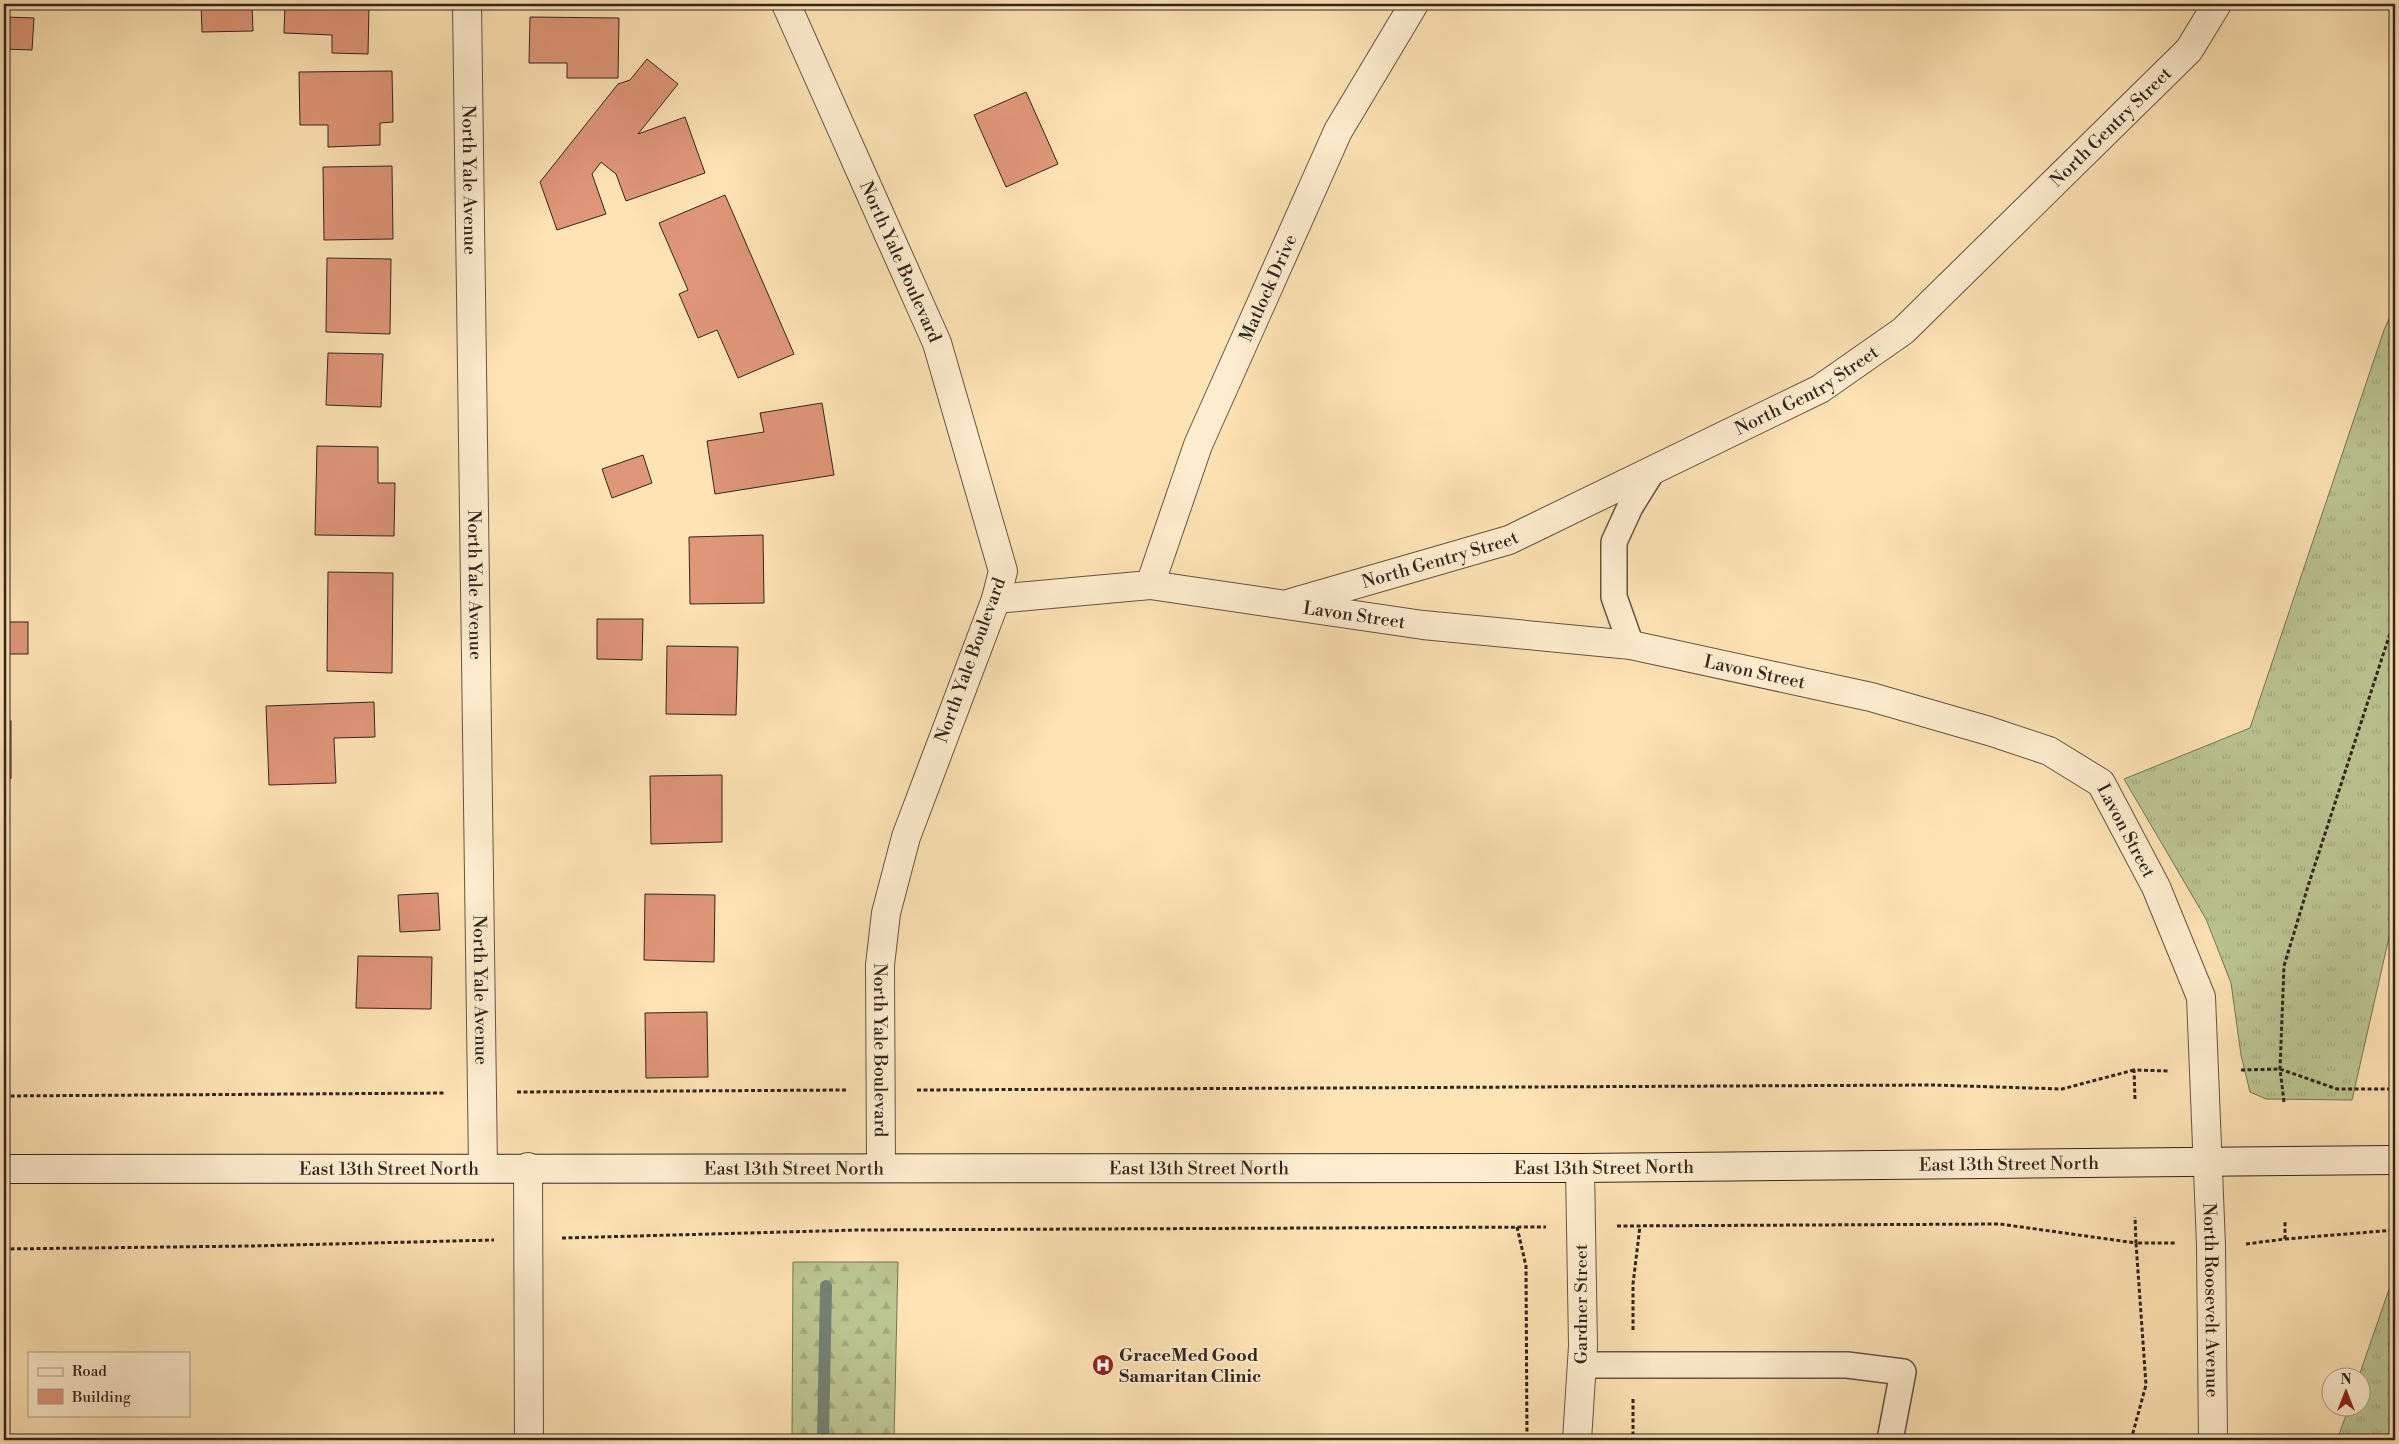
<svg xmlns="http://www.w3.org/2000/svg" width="2399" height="1444" font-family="'Libre Bodoni',serif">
<defs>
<pattern id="grass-tufts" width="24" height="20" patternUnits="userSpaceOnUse" patternTransform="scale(1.25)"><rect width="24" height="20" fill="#bbc591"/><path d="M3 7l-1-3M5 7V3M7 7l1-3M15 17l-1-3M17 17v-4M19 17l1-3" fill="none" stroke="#a1a97d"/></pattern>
<pattern id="forest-firs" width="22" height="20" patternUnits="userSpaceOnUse" patternTransform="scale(1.25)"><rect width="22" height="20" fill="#bbc591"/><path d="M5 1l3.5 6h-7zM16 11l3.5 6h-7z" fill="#a1a97d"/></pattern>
</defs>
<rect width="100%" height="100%" fill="#fee3b5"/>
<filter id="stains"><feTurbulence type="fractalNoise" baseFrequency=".004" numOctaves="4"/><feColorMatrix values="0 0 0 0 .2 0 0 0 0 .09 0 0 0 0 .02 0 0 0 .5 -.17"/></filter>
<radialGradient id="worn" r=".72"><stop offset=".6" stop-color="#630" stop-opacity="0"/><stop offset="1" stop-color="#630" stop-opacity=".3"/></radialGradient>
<g fill="url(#grass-tufts)" stroke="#767558">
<polygon points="2395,306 2395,911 2352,1100 2266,1099 2250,1092 2241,1055 2231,983 2206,919 2124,779 2250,728 2384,330"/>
<polygon points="2395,1272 2395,1440 2337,1440 2349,1407 2362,1406 2362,1376 2359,1376"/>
</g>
<polygon fill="url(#forest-firs)" stroke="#767558" points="793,1262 898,1262 894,1440 792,1440"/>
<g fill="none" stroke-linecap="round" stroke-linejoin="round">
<polyline stroke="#748173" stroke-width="12" points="823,1440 826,1286"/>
</g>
<g fill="#df9679" stroke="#31251f">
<polygon points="4,4 7,4 7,17 34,18 32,50 4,49"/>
<polygon points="201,4 252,4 253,31 202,32"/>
<polygon points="285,4 369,4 368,54 332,53 332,35 284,33"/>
<polygon points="530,17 619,18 618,78 567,78 567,63 529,63"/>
<polygon points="647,59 678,84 638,134 685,117 705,173 626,201 616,174 601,162 592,174 606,214 557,230 540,182 618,84 630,80"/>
<polygon points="392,71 393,122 380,123 380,145 328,147 328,125 300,125 299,72"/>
<polygon points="1026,92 1058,164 1006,187 974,115"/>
<polygon points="4,115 5,115 4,204"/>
<polygon points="392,166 393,239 324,240 323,167"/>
<polygon points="725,195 794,354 738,378 717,330 698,338 679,294 688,290 659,223"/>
<polygon points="327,258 391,259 390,334 326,332"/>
<polygon points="328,353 383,354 381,407 326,405"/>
<polygon points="822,403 834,475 715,494 707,441 764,432 760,413"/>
<polygon points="317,446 378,447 378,483 395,483 394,536 315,535"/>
<polygon points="643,455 652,483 612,498 602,469"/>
<polygon points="763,535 764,603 690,604 689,537"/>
<polygon points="328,572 393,573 392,673 327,671"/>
<polygon points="597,619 643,619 642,660 597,659"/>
<rect x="4" y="622" width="24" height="32"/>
<polygon points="667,646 738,647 736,715 666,714"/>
<polygon points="374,702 375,737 334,738 336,783 269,785 266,706"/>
<rect x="4" y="721" width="7" height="57"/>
<polygon points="722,775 722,842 651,844 650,776"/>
<polygon points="438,893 440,930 400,932 398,895"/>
<polygon points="645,894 715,895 714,962 644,960"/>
<polygon points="358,956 432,957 431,1009 356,1008"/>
<polygon points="707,1012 708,1077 646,1078 645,1013"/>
</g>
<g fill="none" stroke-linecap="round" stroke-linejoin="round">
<g stroke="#645444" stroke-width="28">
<g id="lane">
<polyline points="1631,645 1614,597 1614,542 1630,507 1653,470"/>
<polyline points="1582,1365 1847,1365 1903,1372 1890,1440"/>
</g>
</g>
<g stroke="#645444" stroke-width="30">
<g id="street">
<path id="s1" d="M467 4 483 1167"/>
<path id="s2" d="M786 4 937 343 1003 571 996 599 906 837 886 913 880 965 881 1168"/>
<path id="s3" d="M1150 585 1198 445 1338 131 1414 4"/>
<path id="s4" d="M996 599 1150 585 1423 625 1631 645 1871 697 1989 731 2049 751 2101 783 2156 887 2201 997 2211 1245 2213 1440"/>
<path id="s5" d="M1291 603 1509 540 1820 389 1903 331 2189 50 2217 4"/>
<polyline points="528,1167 529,1440"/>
<polyline points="1577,1440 1583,1346 1580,1168"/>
</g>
</g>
<g stroke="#31251f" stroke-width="30">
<g id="secondary">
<path id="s6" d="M4 1169 1580 1168 2395 1160"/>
</g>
</g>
<g stroke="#31251f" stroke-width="3" stroke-dasharray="4 2.5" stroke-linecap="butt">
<polyline points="2241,1070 2280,1069 2337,1089 2395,1089"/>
<polyline points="917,1090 1932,1085 2062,1089 2134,1070"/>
<polyline points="517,1092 846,1090"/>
<polyline points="4,1096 446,1093"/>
<polyline points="2135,1099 2134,1070 2169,1071"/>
<polyline points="2284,1102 2280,1069 2284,966 2309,883 2395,618"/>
<polyline points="1617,1226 2000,1224 2136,1243 2135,1217"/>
<polyline points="1517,1227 1526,1266 1527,1440"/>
<polyline points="562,1238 859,1230 1546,1227"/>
<polyline points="2285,1239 2395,1230"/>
<polyline points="2246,1244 2285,1239 2285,1221"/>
<polyline points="4,1249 250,1246 494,1240"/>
<polyline points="1633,1330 1633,1284 1640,1226"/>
<polyline points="1633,1399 1633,1440"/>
<polyline points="2131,1440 2146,1385 2136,1243 2176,1243"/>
</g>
<use href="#lane" stroke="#feedcf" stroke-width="25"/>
<use href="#street" stroke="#feedcf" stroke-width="28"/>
<use href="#secondary" stroke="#feedcf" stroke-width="28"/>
</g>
<defs>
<g id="hospital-disc" transform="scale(1.125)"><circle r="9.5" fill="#8f2418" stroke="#feedcf"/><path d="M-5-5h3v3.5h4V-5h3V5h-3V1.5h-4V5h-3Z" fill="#fff"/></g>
</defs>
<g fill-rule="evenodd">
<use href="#hospital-disc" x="1103" y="1365"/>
</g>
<g text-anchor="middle" stroke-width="4.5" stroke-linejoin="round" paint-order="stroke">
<g font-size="18" fill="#31251f" stroke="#feedcf">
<text dy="6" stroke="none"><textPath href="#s5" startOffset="965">North Gentry Street</textPath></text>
<text dy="6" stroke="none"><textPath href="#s1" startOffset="176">North Yale Avenue</textPath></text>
<text dy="6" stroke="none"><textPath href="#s2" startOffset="282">North Yale Boulevard</textPath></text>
<text dy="6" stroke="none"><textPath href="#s3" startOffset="320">Matlock Drive</textPath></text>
<text dy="6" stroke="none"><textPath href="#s5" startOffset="560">North Gentry Street</textPath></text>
<text dy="6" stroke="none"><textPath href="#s5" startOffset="155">North Gentry Street</textPath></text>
<text dy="6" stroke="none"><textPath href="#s1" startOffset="581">North Yale Avenue</textPath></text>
<text dy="6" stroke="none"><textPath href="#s4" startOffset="361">Lavon Street</textPath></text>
<text transform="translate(970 660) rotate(-70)" y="6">North Yale Boulevard</text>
<text dy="6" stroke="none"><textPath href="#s4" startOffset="766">Lavon Street</textPath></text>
<text dy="6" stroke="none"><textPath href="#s4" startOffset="1186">Lavon Street</textPath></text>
<text dy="6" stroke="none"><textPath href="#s1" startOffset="986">North Yale Avenue</textPath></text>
<text dy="6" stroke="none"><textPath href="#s2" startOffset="1108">North Yale Boulevard</textPath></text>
<text dy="6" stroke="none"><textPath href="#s6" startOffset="2005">East 13th Street North</textPath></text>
<text dy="6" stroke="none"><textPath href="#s6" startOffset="1600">East 13th Street North</textPath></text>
<text dy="6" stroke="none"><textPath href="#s6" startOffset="385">East 13th Street North</textPath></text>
<text dy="6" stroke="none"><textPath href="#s6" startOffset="790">East 13th Street North</textPath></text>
<text dy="6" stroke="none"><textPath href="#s6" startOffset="1195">East 13th Street North</textPath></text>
<text dy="6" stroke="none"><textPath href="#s4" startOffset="1672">North Roosevelt Avenue</textPath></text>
<text transform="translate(1581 1304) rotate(-90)" y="6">Gardner Street</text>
</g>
<g font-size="18" font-weight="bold" fill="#31251f" stroke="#feedcf" text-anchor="start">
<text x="1119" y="1361">GraceMed Good<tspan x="1119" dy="21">Samaritan Clinic</tspan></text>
</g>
</g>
<rect width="2399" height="1444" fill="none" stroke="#fee3b5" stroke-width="20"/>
<rect x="5" y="5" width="2389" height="1434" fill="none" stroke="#31251f" stroke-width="2.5"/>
<rect x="10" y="10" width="2379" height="1424" fill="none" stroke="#31251f"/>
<rect x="28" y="1352" width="162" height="65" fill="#feedcf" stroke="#ac9d89"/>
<rect x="38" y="1368" width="25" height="8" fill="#feedcf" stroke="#ac9d89"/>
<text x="72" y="1376" font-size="15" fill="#31251f">Road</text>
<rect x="38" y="1389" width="25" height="15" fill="#df9679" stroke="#ac9d89"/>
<text x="72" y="1402" font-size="15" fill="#31251f">Building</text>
<g transform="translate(2346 1392)"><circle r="24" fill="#feedcf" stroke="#ac9d89"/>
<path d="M0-4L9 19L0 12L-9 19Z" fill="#8f2418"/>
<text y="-8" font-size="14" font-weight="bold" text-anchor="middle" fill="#31251f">N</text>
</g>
<rect width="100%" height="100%" filter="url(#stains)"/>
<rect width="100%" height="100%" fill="url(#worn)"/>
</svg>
